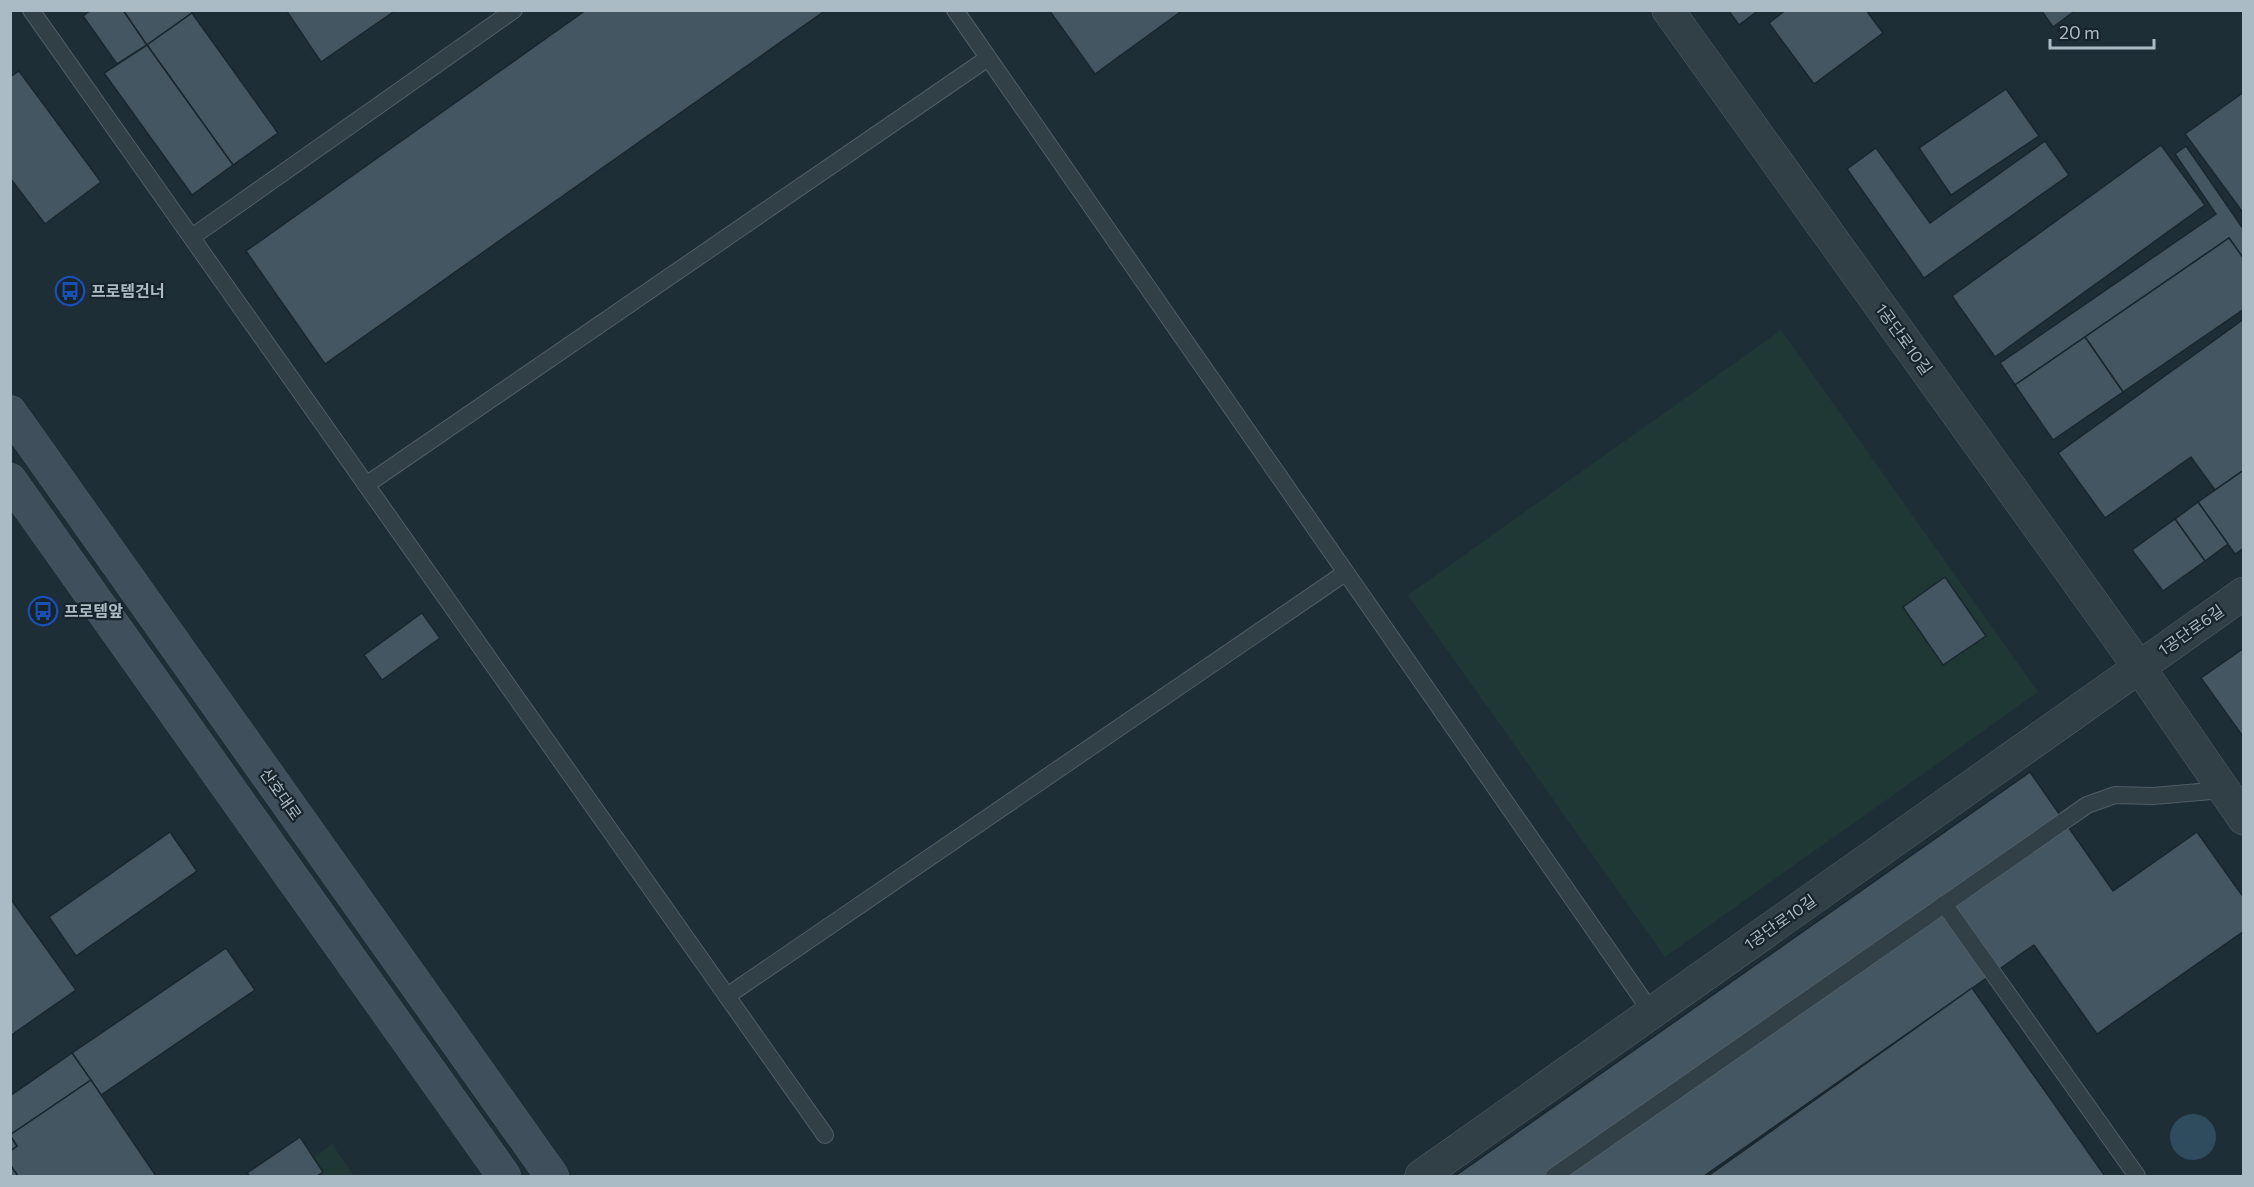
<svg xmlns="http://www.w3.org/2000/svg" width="2254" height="1187" font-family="Commissioner,'Noto Sans KR',sans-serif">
<rect width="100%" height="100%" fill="#1e2e37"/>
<g fill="#203835">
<polygon points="1781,330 2038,692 1665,957 1408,595"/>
<polygon points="332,1144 354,1176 317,1176 323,1172 314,1157"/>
</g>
<circle fill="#2e4c5d" cx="2193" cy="1137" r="23"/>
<g fill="#445661" stroke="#19262e" stroke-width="1.5">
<polygon points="91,10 123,10 147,45 117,64 83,16"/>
<polygon points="123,10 191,10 192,13 147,45"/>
<polygon points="286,10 396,10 321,62"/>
<polygon points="586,10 826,10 325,364 246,251"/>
<polygon points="1049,10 1183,10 1095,74"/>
<polygon points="1728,10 1759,10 1739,25"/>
<polygon points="1786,10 1866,10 1883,33 1814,84 1769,23"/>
<polygon points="2041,10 2076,10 2053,27"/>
<polygon points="192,13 278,133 233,165 147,45"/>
<polygon points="147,45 233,165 192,195 104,73"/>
<polygon points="19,71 101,182 45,224 10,178 10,77"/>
<polygon points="2006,89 2039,136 1951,195 1919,148"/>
<polygon points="2244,92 2244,214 2185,134"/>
<polygon points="2045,141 2069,175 1924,278 1847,169 1876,148 1930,223"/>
<polygon points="2161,145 2205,205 1995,357 1952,296"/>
<polygon points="2186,146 2244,230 2244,259 2229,238 2015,385 2000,363 2216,214 2175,154"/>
<polygon points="2229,238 2244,259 2244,309 2123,392 2085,337"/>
<polygon points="2244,319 2244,470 2215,490 2191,457 2105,518 2058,453"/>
<polygon points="2085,337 2123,392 2053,440 2015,385"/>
<polygon points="2244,470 2244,548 2235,554 2198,502"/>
<polygon points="2198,502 2228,544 2205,561 2175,519"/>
<polygon points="2175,519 2205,561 2163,591 2132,550"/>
<polygon points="1945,577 1986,636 1943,665 1903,607"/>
<polygon points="422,613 440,638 382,680 364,655"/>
<polygon points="2244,648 2244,738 2201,678"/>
<polygon points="2030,772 2113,891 2197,832 2244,898 2244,931 2097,1034 2034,945 1704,1176 1455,1176"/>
<polygon points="170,832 197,871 76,956 49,917"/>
<polygon points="10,898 76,990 10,1036"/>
<polygon points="226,948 255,990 101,1095 72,1053"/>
<polygon points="1972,988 2105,1176 1708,1176"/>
<polygon points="72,1053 91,1080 10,1135 10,1096"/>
<polygon points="91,1080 156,1176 18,1176 10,1165 10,1151 17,1146 10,1135"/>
<polygon points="10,1136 17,1146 10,1151"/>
<polygon points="300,1137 323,1172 317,1176 250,1176 247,1173"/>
<polygon points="10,1165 18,1176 10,1176"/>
</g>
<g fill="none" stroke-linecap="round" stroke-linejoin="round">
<g stroke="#4f5d66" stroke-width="18">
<g id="service">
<polyline points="31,10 825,1135"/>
<polyline points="955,10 1652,1013"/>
<polyline points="192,237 514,10"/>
<polyline points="366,485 988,58"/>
<polyline points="1944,904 2137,1176"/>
<polyline points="727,996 1345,573"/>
<polyline points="1554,1176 2087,805 2115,795 2153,796 2223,790"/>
</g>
</g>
<g stroke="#4f5d66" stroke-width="33">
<g id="minor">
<polyline points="1668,10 2139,667 2244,819"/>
<polyline points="1421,1176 2244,593"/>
</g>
</g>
<g stroke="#4f5d66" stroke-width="34">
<g id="secondary">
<polyline points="10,412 552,1176"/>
<polyline points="10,480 504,1176"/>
</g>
</g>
<use href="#service" stroke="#313f47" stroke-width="16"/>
<use href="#minor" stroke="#313f47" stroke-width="32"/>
<use href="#secondary" stroke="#3f4f5b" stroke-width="33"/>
</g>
<defs>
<g id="bus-ring" transform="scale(1.5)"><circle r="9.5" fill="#17242b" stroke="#1a4fb4" stroke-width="1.5"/><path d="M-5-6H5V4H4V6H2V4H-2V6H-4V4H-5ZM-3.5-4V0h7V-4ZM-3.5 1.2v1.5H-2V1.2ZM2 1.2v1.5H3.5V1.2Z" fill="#1a4fb4"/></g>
</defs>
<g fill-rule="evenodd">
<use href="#bus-ring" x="70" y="291"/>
<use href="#bus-ring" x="43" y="611"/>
</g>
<g text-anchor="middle" stroke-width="4.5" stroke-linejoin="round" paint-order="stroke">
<g font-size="16" font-weight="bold" fill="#abbbc5" stroke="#17242b" text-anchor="start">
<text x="91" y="297">프로템건너</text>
<text x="64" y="617">프로템앞</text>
</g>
<g font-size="16" fill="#abbbc5" stroke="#17242b">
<text transform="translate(1904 339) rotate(54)" y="6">1공단로10길</text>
<text transform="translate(2191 630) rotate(-35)" y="6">1공단로6길</text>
<text transform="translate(281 794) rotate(55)" y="6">산호대로</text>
<text transform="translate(1780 922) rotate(-35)" y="6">1공단로10길</text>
</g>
</g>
<rect width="2254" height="1187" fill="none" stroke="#abbbc5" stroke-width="24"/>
<path d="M2050 39v9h104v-9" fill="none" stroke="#abbbc5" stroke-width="3"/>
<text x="2059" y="39" font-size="18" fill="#abbbc5" stroke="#17242b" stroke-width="4.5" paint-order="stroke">20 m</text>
</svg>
